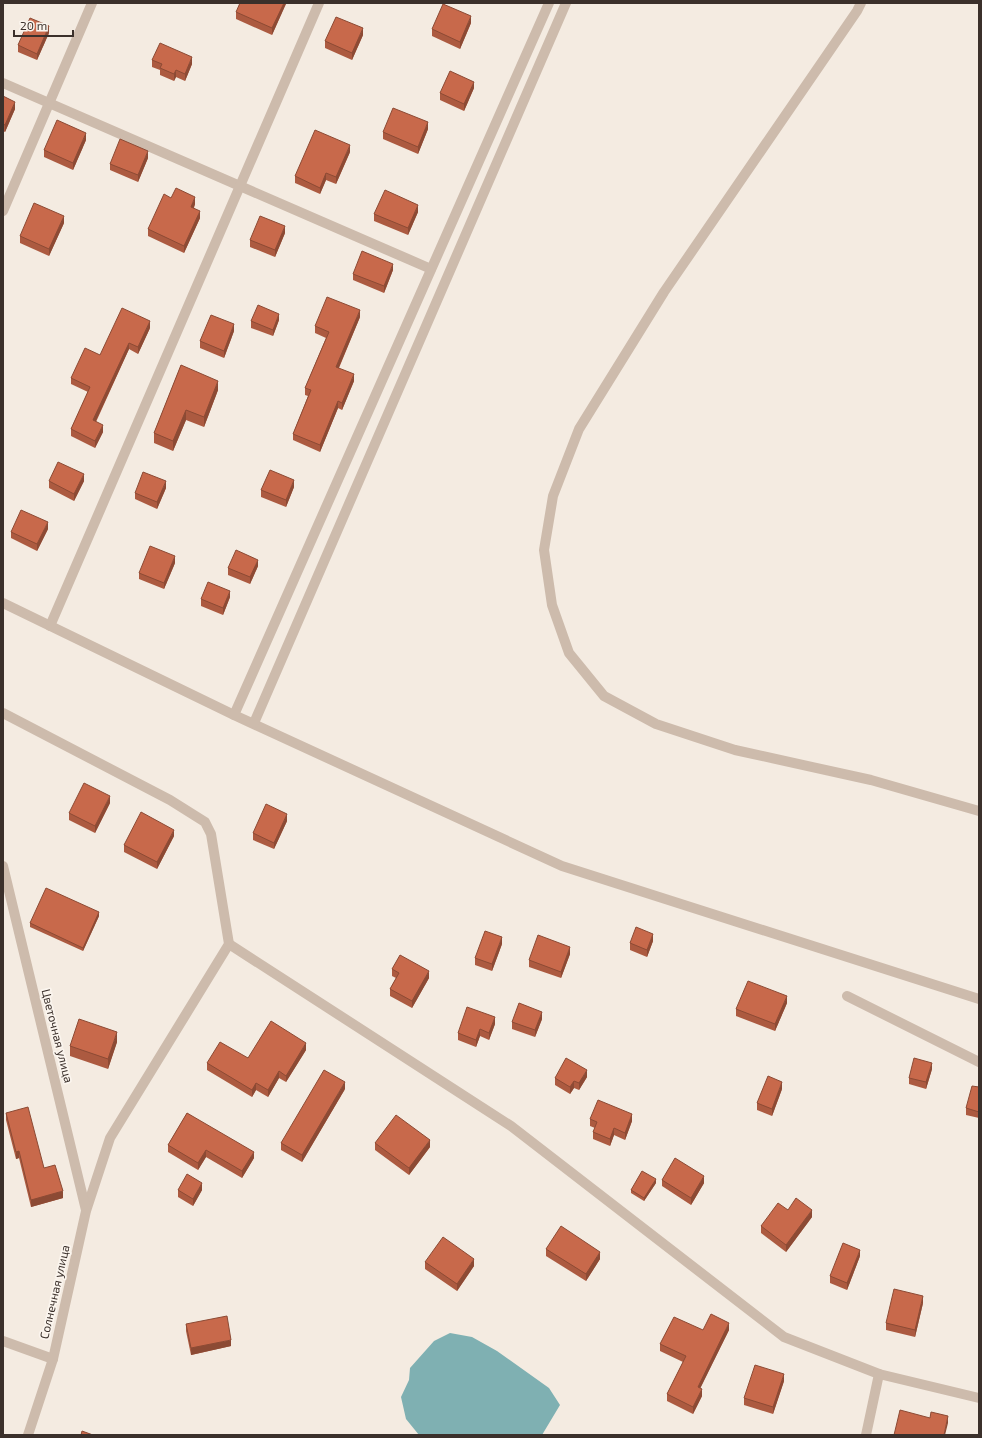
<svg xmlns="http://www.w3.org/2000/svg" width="982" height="1438" font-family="'Exo 2',sans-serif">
<rect width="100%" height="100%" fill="#f4ebe1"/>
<polygon fill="#7fb0b2" points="450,1333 472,1337 497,1351 549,1388 560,1405 542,1435 419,1435 406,1419 401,1397 409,1380 410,1368 434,1341"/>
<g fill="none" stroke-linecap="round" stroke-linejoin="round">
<g stroke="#cdbbac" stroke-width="10">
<polyline points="861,3 857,11 664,292 579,429 553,496 544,550 552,605 569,653 604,696 656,724 735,750 871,780 979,811"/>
<polyline points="3,83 431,269"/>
<polyline points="3,211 92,3"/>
<polyline points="3,603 234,715 562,866 979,999"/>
<polyline points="50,626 319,3"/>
<polyline points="3,713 170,800 205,822 211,834 229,944 110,1138 86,1211 53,1359 28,1435"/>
<polyline points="234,715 549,3"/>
<polyline points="254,723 566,3"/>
<polyline points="3,866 86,1210"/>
<polyline points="229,944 511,1126 784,1337 879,1374 979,1398"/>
<polyline points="847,996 979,1062"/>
<polyline points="3,1341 53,1359"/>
<polyline points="866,1435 879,1374"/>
</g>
</g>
<g fill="#ac5a40">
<polygon points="286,3 272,35 236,19 236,12"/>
<polygon points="471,23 460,49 432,36 432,29"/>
<polygon points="49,33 37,60 18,52 18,45"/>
<polygon points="363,35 352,60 325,48 325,41"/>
<polygon points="152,60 192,64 185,81 176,77 174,81 160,75 160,70 152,67"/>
<polygon points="474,88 464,111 440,100 440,93"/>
<polygon points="3,96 15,109 5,132 3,131"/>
<polygon points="428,129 418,154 383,139 383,132"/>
<polygon points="86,140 73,170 44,157 44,150"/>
<polygon points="350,152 336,184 326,180 320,194 295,183 295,176"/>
<polygon points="148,158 138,182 110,170 110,164"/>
<polygon points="171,198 195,204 194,208 200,218 184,253 148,236 148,229"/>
<polygon points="418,212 408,235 374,221 374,214"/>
<polygon points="64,223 49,256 20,243 20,236"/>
<polygon points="285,233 275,257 250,247 250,240"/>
<polygon points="393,270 384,293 353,280 353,274"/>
<polygon points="360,317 339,368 354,381 342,410 338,408 320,452 293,440 293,434 308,396 305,395 305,388 326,338 315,333 315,326"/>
<polygon points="279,320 273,336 251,328 251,321"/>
<polygon points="150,328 138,354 129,349 96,422 103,432 95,448 71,436 71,429 88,392 71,384 71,378 100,355"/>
<polygon points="234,331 224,358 200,348 200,341"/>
<polygon points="181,365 218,390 204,427 186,420 173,451 154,443 154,433"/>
<polygon points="49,481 84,481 74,501 49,488"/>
<polygon points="294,487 286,507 261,497 261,490"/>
<polygon points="166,488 157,509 135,499 135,493"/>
<polygon points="48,529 37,551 11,538 11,532"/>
<polygon points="175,563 164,589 139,579 139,573"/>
<polygon points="258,566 250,584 228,575 228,568"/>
<polygon points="230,597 223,615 201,606 201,599"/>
<polygon points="110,803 95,833 69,820 69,813"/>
<polygon points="287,821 274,849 253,840 253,833"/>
<polygon points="174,836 157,869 124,852 124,845"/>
<polygon points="99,916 83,951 30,927 30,923"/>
<polygon points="653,941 647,957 630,950 630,943"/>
<polygon points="502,944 492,971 475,965 475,958"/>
<polygon points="570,954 561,978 529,967 529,960"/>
<polygon points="392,969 429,978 412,1008 390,996 390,989 396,978 392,976"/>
<polygon points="787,1003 775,1031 736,1016 736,1009"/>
<polygon points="542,1019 535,1037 512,1029 512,1022"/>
<polygon points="495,1024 489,1040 480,1036 476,1047 458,1040 458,1033"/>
<polygon points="117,1042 108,1069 70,1056 70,1046"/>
<polygon points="306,1050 286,1082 279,1078 268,1097 256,1090 252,1097 207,1070 207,1063"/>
<polygon points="932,1069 926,1089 909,1084 909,1078"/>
<polygon points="587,1077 579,1090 574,1088 570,1094 555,1085 555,1078"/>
<polygon points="979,1087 979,1118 966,1115 966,1108"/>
<polygon points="345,1089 302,1162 281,1150 281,1143"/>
<polygon points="782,1089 772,1116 757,1110 757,1103"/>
<polygon points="6,1113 44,1168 63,1198 31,1207 19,1158 16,1159 6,1120"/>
<polygon points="187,1113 254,1158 242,1178 206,1157 198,1170 168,1152 168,1145"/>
<polygon points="590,1119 632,1121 625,1140 614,1135 610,1146 593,1139 593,1132 595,1128 590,1126"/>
<polygon points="375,1143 430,1147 409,1175 375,1150"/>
<polygon points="662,1180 704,1183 691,1205 662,1186"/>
<polygon points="656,1183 644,1201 631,1193 631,1190"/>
<polygon points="178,1190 202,1190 193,1206 178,1197"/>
<polygon points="788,1210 812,1217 786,1252 761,1233 761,1226"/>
<polygon points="546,1249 600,1259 586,1281 546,1256"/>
<polygon points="860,1256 847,1290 830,1283 830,1276"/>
<polygon points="425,1262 474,1266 457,1291 425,1269"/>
<polygon points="923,1303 915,1337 886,1330 886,1323"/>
<polygon points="186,1324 231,1346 191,1355 186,1331"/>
<polygon points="703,1330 729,1330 700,1388 702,1396 693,1414 667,1401 667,1394 683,1362 660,1351 660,1344"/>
<polygon points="784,1381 773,1414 744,1405 744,1398"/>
</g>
<g fill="#8c4a34">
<polygon points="284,3 286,3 286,4 272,35 272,28"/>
<polygon points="471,16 471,23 460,49 460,42"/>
<polygon points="49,26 49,33 37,60 37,54"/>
<polygon points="363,28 363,35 352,60 352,53"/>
<polygon points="192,57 192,64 185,81 185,74"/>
<polygon points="176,70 176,77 174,81 174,74"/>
<polygon points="474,82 474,88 464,111 464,104"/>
<polygon points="15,102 15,109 5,132 5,125"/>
<polygon points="428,122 428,129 418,154 418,147"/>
<polygon points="86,133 86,140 73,170 73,163"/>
<polygon points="350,145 350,152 336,184 336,177"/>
<polygon points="148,151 148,158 138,182 138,175"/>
<polygon points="326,173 326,180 320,194 320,188"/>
<polygon points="195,197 195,204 191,214 191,207"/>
<polygon points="418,205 418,212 408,235 408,228"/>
<polygon points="200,211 200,218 184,253 184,246"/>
<polygon points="64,216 64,223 49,256 49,249"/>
<polygon points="285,226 285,233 275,257 275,250"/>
<polygon points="393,264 393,270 384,293 384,286"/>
<polygon points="360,310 360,317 336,374 336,367"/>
<polygon points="279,314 279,320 273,336 273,330"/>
<polygon points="150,321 150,328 138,354 138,347"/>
<polygon points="234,324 234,331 224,358 224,351"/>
<polygon points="129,343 129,349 93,427 93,420"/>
<polygon points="354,374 354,381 342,410 342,403"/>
<polygon points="218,381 218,390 204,427 204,417"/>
<polygon points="338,401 338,408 320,452 320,445"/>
<polygon points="186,410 186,420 173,451 173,441"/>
<polygon points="103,425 103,432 95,448 95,441"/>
<polygon points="84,474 84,481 74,501 74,494"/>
<polygon points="294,480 294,487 286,507 286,500"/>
<polygon points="166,481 166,488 157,509 157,502"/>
<polygon points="48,522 48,529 37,551 37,544"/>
<polygon points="175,556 175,563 164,589 164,583"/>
<polygon points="258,560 258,566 250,584 250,577"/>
<polygon points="230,591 230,597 223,615 223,608"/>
<polygon points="110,796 110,803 95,833 95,826"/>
<polygon points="287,814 287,821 274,849 274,843"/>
<polygon points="174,830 174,836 157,869 157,862"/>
<polygon points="99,912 99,916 83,951 83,948"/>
<polygon points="653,934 653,941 647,957 647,950"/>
<polygon points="502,937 502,944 492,971 492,964"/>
<polygon points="570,947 570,954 561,978 561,972"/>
<polygon points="429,971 429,978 412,1008 412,1001"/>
<polygon points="787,996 787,1003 775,1031 775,1024"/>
<polygon points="4,998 4,1005 3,1005 3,999"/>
<polygon points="542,1012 542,1019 535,1037 535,1030"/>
<polygon points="495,1017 495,1024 489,1040 489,1033"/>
<polygon points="480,1029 480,1036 476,1047 476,1040"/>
<polygon points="117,1032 117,1042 108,1069 108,1059"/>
<polygon points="306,1043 306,1050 286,1082 286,1076"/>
<polygon points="932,1063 932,1069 926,1089 926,1082"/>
<polygon points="587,1070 587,1077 579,1090 579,1083"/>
<polygon points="279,1071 279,1078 268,1097 268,1090"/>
<polygon points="574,1081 574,1088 570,1094 570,1087"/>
<polygon points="345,1082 345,1089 302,1162 302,1155"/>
<polygon points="782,1082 782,1089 772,1116 772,1109"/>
<polygon points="256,1083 256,1090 252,1097 252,1090"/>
<polygon points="632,1114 632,1121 625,1140 625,1133"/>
<polygon points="614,1128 614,1135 610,1146 610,1139"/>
<polygon points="430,1140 430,1147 409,1175 409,1168"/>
<polygon points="206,1150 206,1157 198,1170 198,1163"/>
<polygon points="19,1151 19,1158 16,1159 16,1152"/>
<polygon points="254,1152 254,1158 242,1178 242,1171"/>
<polygon points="704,1176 704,1183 691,1205 691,1198"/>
<polygon points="656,1179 656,1183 644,1201 644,1198"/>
<polygon points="202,1183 202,1190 193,1206 193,1199"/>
<polygon points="63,1191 63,1198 31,1207 31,1200"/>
<polygon points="812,1210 812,1217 786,1252 786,1245"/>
<polygon points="860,1250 860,1256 847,1290 847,1283"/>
<polygon points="600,1252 600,1259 586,1281 586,1274"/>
<polygon points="474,1259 474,1266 457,1291 457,1284"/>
<polygon points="923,1296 923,1303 915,1337 915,1330"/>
<polygon points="729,1323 729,1330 698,1393 698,1387"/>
<polygon points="231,1340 231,1346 191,1355 191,1348"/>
<polygon points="784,1374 784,1381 773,1414 773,1407"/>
<polygon points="702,1389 702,1396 693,1414 693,1407"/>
<polygon points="948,1416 948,1423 945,1435 944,1435"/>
</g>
<g fill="#c8694b" stroke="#8c4a34">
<polygon points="240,3 284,3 272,28 236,12"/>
<polygon points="443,4 471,16 460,42 432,29"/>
<polygon points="336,17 363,28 352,53 325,41"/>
<polygon points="30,18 49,26 37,54 18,45"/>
<polygon points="160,43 192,57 185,74 176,70 174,74 160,68 162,64 152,60"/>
<polygon points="450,71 474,82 464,104 440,93"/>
<polygon points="3,96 15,102 5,125 3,124"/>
<polygon points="393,108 428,122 418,147 383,132"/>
<polygon points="57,120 86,133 73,163 44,150"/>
<polygon points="315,130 350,145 336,177 326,173 320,188 295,176"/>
<polygon points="120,139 148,151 138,175 110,164"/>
<polygon points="176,188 195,197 191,207 200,211 184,246 148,229 164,194 171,198"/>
<polygon points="385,190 418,205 408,228 374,214"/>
<polygon points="34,203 64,216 49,249 20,236"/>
<polygon points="260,216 285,226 275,250 250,240"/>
<polygon points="362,251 393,264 384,286 353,274"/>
<polygon points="327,297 360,310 336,367 354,374 342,403 338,401 320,445 293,434 311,390 305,388 329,332 315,326"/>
<polygon points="258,305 279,314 273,330 251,321"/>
<polygon points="122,308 150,321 138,347 129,343 93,420 103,425 95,441 71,429 90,387 71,378 85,348 100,355"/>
<polygon points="211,315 234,324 224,351 200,341"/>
<polygon points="181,365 218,381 204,417 186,410 173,441 154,433"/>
<polygon points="58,462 84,474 74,494 49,481"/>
<polygon points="270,470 294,480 286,500 261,490"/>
<polygon points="143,472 166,481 157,502 135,493"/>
<polygon points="21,510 48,522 37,544 11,532"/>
<polygon points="150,546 175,556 164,583 139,573"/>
<polygon points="236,550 258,560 250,577 228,568"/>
<polygon points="208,582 230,591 223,608 201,599"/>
<polygon points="84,783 110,796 95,826 69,813"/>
<polygon points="266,804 287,814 274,843 253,833"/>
<polygon points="141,812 174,830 157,862 124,845"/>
<polygon points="46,888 99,912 83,948 30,923"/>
<polygon points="636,927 653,934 647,950 630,943"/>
<polygon points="485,931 502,937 492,964 475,958"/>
<polygon points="538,935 570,947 561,972 529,960"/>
<polygon points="400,955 429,971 412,1001 390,989 399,973 392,969"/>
<polygon points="748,981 787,996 775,1024 736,1009"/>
<polygon points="519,1003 542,1012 535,1030 512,1022"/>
<polygon points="467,1007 495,1017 489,1033 480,1029 476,1040 458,1033"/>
<polygon points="79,1019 117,1032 108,1059 70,1046"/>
<polygon points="271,1021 306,1043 286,1076 279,1071 268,1090 256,1083 252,1090 207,1063 220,1042 248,1058"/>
<polygon points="566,1058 587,1070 579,1083 574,1081 570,1087 555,1078"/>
<polygon points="914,1058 932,1063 926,1082 909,1078"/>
<polygon points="324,1070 345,1082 302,1155 281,1143"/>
<polygon points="768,1076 782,1082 772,1109 757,1103"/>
<polygon points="972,1086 979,1087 979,1112 966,1108"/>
<polygon points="598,1100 632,1114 625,1133 614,1128 610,1139 593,1132 597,1122 590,1119"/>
<polygon points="28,1107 44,1168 55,1165 63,1191 31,1200 19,1151 16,1152 6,1113"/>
<polygon points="187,1113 254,1152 242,1171 206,1150 198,1163 168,1145"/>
<polygon points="396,1115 430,1140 409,1168 375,1143"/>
<polygon points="675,1158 704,1176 691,1198 662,1180"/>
<polygon points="642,1171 656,1179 644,1198 631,1190"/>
<polygon points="187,1174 202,1183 193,1199 178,1190"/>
<polygon points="796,1198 812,1210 786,1245 761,1226 778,1203 788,1210"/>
<polygon points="561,1226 600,1252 586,1274 546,1249"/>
<polygon points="443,1237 474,1259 457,1284 425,1262"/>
<polygon points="843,1243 860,1250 847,1283 830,1276"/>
<polygon points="894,1289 923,1296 915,1330 886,1323"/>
<polygon points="711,1314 729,1323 698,1387 702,1389 693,1407 667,1394 686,1356 660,1344 674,1317 703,1330"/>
<polygon points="227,1316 231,1340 191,1348 186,1324"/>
<polygon points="755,1365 784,1374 773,1407 744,1398"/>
<polygon points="900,1410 930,1418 931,1412 948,1416 944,1435 894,1435"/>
<polygon points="82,1431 93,1435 81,1435"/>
</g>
<g text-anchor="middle" stroke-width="3.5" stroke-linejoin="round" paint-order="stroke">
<g font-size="12" fill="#3b302b" stroke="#fbf5ee">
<text transform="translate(57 1036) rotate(76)" y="4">Цветочная улица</text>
<text transform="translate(55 1292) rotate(-77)" y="4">Солнечная улица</text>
</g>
</g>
<rect width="982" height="1438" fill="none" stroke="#3b302b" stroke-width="8"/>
<path d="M14 30v6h59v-6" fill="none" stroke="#3b302b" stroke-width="2"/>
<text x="20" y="30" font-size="12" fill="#3b302b" stroke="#fbf5ee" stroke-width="3" paint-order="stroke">20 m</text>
</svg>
